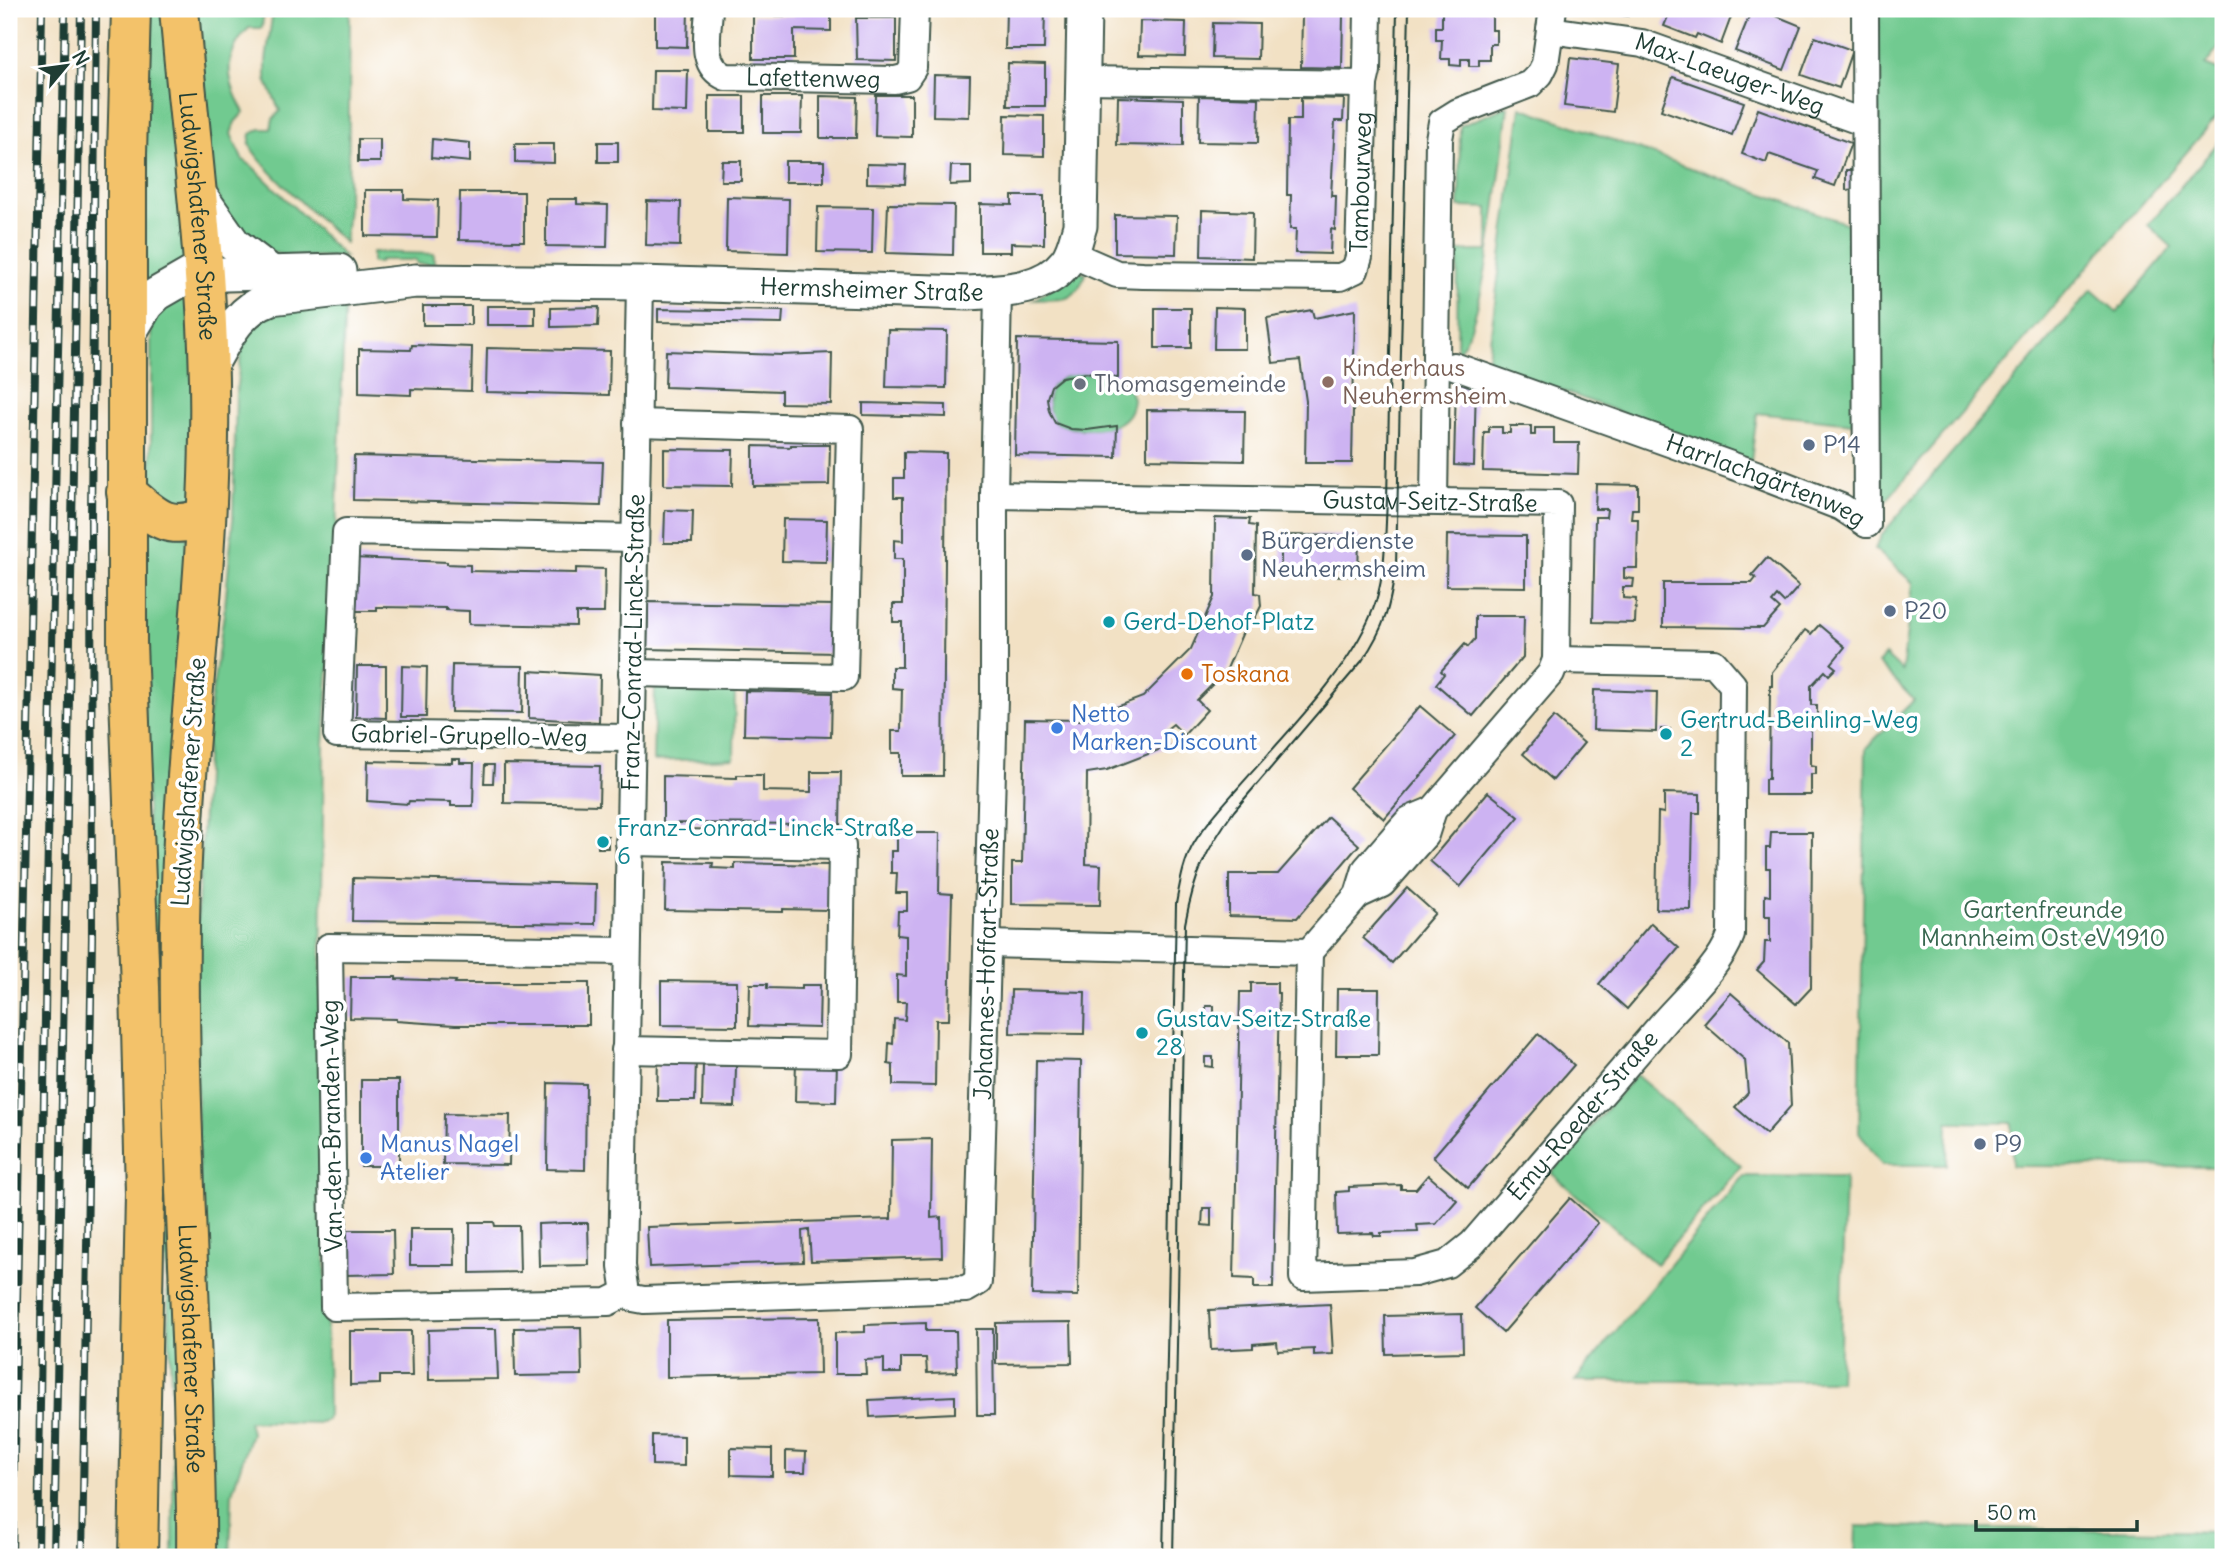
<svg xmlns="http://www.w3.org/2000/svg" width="2232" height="1566" font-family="Delius,sans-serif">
<rect width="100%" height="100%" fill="#fff"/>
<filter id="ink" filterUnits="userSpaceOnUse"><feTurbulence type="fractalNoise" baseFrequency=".0143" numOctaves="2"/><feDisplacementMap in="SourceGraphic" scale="14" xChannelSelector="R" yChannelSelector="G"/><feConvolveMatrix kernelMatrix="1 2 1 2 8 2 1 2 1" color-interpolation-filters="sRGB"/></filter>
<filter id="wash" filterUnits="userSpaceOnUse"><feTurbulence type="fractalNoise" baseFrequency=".00686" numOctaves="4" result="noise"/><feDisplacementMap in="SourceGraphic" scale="28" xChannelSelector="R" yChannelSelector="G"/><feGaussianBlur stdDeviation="1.57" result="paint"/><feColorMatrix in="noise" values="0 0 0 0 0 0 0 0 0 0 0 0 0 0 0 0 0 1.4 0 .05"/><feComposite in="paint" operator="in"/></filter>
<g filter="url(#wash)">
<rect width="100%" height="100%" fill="#f2e1c4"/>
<g fill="#71ca90" stroke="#488462" stroke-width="2">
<polygon points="143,9 166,9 191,261 139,295"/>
<path d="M190 9H264L262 28H249C222 56 226 80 244 112L235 122 231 134 242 159 252 166 345 257 288 256 263 250 229 223 211 179Z"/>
<path d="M273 9H350L348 206 345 243C328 227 255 162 250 145 249 141 251 137 251 134L260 129H271L273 119 280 111 266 80V61Z"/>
<polygon points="1872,9 2223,9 2223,43 2205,65 2223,72 2223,110 1885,502 1874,500 1871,425 1757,413 1751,461 1487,363 1521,107 1870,232"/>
<path d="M1508 106C1502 151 1486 329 1457 352L1458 251H1488V208L1459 207 1460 126Z"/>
<polygon points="2223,137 2223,1167 2012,1166 2012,1123 1948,1122 1947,1165 1882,1165 1859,1132 1866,748 1914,700 1878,663 1885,655 1902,671 1913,583 1875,549 1883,533 2092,290 2117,312 2172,247 2148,225"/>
<polygon points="372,252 434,254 434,264 417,264 416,260 380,260 379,263 372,263"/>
<path d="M1076 271 1086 274C1072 305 1066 298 1034 300Z"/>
<path d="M194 289 195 501 183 511 151 493V334C155 302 167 301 194 289Z"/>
<polygon points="345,296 335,558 324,745 321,969 328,1413 327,1420 317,1423 248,1421 251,1433 232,1493 230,1557 208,1557 194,980 208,720 225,607 233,519 236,392 242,347 255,324 277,307"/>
<path d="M1085 373C1107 375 1125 376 1133 398 1132 426 1104 431 1081 429 1073 429 1061 428 1055 422 1050 417 1048 408 1048 402 1047 380 1067 374 1085 373Z"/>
<path d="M140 523 187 537 183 1557H173C175 1392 164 1226 156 1061 147 882 145 702 140 523Z"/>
<polygon points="655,685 735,685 734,758 653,761"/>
<polygon points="1636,1075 1741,1166 1656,1264 1551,1173"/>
<polygon points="1743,1176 1845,1177 1839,1381 1575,1381"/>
<polygon points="1856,1526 2223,1532 2223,1557 1855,1557"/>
</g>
<g id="blocks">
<g fill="#cdb3f2">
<polygon points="655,9 688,9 687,47 655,46"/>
<polygon points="794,9 822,9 822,11 831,11 831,31 794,30 794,59 753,59 753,15 794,16"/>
<polygon points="1442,9 1492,10 1492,30 1496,30 1496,44 1490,44 1490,60 1479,60 1479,66 1469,66 1469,59 1461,59 1461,66 1450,65 1450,59 1441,59 1442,40 1436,40 1436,27 1442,27"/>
<polygon points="1587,9 1629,9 1628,16"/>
<polygon points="1671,9 1734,9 1721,44 1697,34 1695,38 1664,26"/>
<polygon points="1752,9 1759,9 1801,26 1784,70 1735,51"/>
<polygon points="1006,10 1045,10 1044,49 1005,49"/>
<polygon points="1302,15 1343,15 1342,68 1301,67"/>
<polygon points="856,18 896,18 896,61 857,60"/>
<polygon points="1140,21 1186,22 1185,56 1139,55"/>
<polygon points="1213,23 1259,24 1258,59 1212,58"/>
<polygon points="1815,37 1852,50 1839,88 1801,75"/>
<polygon points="1570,58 1619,64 1613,112 1564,106"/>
<polygon points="1008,63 1045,64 1045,106 1007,106"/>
<polygon points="653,70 688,70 687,112 652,111"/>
<polygon points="934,75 970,76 969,117 933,116"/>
<polygon points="1673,77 1744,102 1732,135 1661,110"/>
<polygon points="876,95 912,95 912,137 875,136"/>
<rect x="709" y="96" width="35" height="36"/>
<polygon points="763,96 802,96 801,133 763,133"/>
<polygon points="820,96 857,97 856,138 820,138"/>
<polygon points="1199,96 1259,98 1258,143 1198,142"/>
<polygon points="1118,97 1183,99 1183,146 1117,145"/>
<polygon points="1301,98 1344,99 1343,121 1335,121 1331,196 1336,196 1335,230 1331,229 1330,254 1295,253 1296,229 1290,229 1291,195 1287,195 1288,120 1301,120"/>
<polygon points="1758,109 1851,143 1835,186 1815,179 1818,171 1769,154 1766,163 1742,154"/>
<polygon points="1005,115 1044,116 1044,156 1004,155"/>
<rect x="358" y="139" width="22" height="23"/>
<polygon points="432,139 470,143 470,162 431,158"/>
<rect x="598" y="142" width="20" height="20"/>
<polygon points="515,144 554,144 554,163 515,162"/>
<polygon points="722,161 741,161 741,181 721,181"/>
<rect x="785" y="161" width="39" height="21"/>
<polygon points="867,164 906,165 905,184 867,183"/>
<polygon points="951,166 971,166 971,184 950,185"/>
<polygon points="1846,170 1856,170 1856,189 1846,190"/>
<polygon points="365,190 404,190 404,199 438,200 437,237 365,236"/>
<polygon points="460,192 524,192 524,241 459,240"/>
<polygon points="1012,196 1044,196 1044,244 1011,243 1011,252 980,252 980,204 1012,205"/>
<polygon points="727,197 789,199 788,253 726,251"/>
<polygon points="546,199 577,199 577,204 608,205 607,247 546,246"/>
<polygon points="647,201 681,202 680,246 646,245"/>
<polygon points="888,204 954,205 953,255 886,253"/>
<polygon points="818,207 873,208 872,253 817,252"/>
<polygon points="1202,210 1253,212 1252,258 1201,256"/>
<polygon points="1115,215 1177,216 1176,254 1115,253"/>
<rect x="423" y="306" width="48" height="19"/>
<rect x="487" y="306" width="48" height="19"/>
<polygon points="599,307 598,326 551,327 551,308"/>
<polygon points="1215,307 1245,308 1245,349 1214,349"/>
<rect x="1155" y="308" width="36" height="40"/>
<polygon points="658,309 783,311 782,324 658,322"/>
<polygon points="1312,310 1314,318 1355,310 1352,463 1305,463 1306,401 1300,360 1273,363 1267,318"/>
<polygon points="888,330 947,331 946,388 886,387"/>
<polygon points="1017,339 1118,341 1118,378 1086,373 1062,377 1051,386 1047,398 1049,411 1055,423 1071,429 1087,430 1117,426 1116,457 1015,455"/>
<polygon points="412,345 472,347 471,391 411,389 411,395 359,393 359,349 411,350"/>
<polygon points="487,348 610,351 609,395 486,392"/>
<polygon points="666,351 782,355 832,353 831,404 781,403 781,391 665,387"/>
<polygon points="1456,382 1476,382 1474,466 1454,465"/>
<polygon points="863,403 946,405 946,417 863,415"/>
<polygon points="1147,410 1245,411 1244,461 1147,459"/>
<polygon points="1510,426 1531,426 1531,435 1535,435 1535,428 1554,428 1554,443 1579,443 1578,474 1483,471 1484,432 1489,432 1489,427 1502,427 1502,433 1510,433"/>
<polygon points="791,445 830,445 829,485 753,486 753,446 791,447"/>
<polygon points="664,449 733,450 732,486 664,485"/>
<polygon points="904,452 946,453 943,776 901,776 901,753 892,753 892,731 901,731 902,689 892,688 892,667 902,667 902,622 893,622 893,604 903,604 903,559 894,559 894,540 903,541 903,497 894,497 894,478 904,478"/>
<polygon points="354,456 603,462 601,506 353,500"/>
<polygon points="1596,484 1638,485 1638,509 1632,509 1631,519 1638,519 1637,568 1624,568 1624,578 1634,579 1633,587 1623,587 1623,598 1636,599 1635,623 1593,622 1595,517 1606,517 1607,509 1595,509"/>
<polygon points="665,510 693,511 692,543 664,543"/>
<polygon points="1215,518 1250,519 1249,525 1256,526 1255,593 1260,594 1261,606 1255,618 1250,616 1226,671 1197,700 1207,710 1184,735 1173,724 1163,732 1169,746 1107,770 1087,773 1086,864 1101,865 1100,905 1012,904 1012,863 1022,863 1025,719 1082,720 1143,697 1191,649 1214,597"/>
<polygon points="783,519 827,520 826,562 782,561"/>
<polygon points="1281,535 1359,536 1358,576 1281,575"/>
<polygon points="1447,535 1526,536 1526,587 1446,586"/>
<polygon points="352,558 447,562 447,564 470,565 470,571 576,573 576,568 605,569 604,613 576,613 576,626 469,624 469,611 446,610 446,608 377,607 377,611 351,611"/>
<polygon points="1767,558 1799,586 1784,603 1777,596 1772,602 1780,609 1763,628 1663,627 1663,583 1752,583 1756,578 1752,575"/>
<polygon points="648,602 836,605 836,653 647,649"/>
<polygon points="1475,616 1524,616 1523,657 1473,716 1436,684 1444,674 1441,671 1465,644 1468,647 1475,639"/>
<polygon points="1819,625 1845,647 1831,664 1836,668 1829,675 1825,671 1811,686 1811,705 1817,705 1817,716 1811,716 1811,765 1816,766 1816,774 1811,774 1811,795 1765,795 1765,779 1769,779 1770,686 1772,686 1772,672 1805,630 1811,634"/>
<polygon points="452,665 523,666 522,713 451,712"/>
<polygon points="357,666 386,666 386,718 356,717"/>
<polygon points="402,666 427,667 426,717 401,717"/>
<polygon points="529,671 600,675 599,722 529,718"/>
<polygon points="1594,690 1657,692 1656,732 1593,730"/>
<polygon points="745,691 832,693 831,737 744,735"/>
<polygon points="1420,706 1455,736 1384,819 1349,788"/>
<polygon points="1554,717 1584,743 1553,780 1523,754"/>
<polygon points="1661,729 1670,729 1670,740 1661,739"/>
<polygon points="452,759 460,759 460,763 474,763 473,806 451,806 451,802 409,801 408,804 367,801 368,761 452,763"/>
<polygon points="504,764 600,766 599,805 504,803"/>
<polygon points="485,765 494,765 493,783 484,783"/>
<polygon points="811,772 841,772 840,827 810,827 811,824 663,823 663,776 737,778 737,775 763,775 763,791 811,792"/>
<polygon points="1488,792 1519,817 1460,887 1430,861"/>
<polygon points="1664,793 1700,794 1700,813 1693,813 1691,910 1656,909 1658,812 1664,813"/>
<polygon points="1328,817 1359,845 1297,918 1229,916 1229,874 1278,874"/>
<polygon points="1771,832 1812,832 1811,988 1796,1004 1757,970 1764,962 1765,942 1770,942 1770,916 1765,916 1765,895 1770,896 1770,868 1766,868 1766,848 1770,848"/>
<polygon points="897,833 940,833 939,893 952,894 949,1020 936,1020 935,1086 893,1085 893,1065 888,1064 889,1043 893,1044 894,1019 905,1020 906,1002 897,1002 897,975 906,976 906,936 897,935 898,911 907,911 907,893 896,893 897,873 891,873 891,851 897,851"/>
<rect x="598" y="836" width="10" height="12"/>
<polygon points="666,862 713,863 712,868 735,869 735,863 828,865 828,910 783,909 783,912 665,910"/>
<polygon points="353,878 596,884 595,924 352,921"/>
<polygon points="1407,888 1435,913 1392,963 1363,938"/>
<polygon points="1651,923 1679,948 1627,1009 1599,984"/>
<polygon points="351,977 396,977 396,979 456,981 455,983 589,983 589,1025 455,1025 396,1021 396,1019 350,1018"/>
<polygon points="661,981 737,982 737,1026 661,1025"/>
<polygon points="1251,983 1277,983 1277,993 1279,993 1273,1288 1254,1288 1254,1279 1234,1278 1240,992 1251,992"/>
<polygon points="750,984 767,984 767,988 802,989 802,985 820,985 819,1028 749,1026"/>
<polygon points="1337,989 1379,989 1378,1055 1336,1055"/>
<polygon points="1011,990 1085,992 1084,1034 1010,1033"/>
<polygon points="1731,993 1788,1043 1791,1106 1766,1134 1735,1107 1748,1093 1745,1060 1704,1024"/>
<rect x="1206" y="1006" width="8" height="9"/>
<polygon points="1538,1034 1574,1065 1468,1188 1433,1157"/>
<polygon points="658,1054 696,1055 695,1101 657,1101"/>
<polygon points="1205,1057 1213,1057 1213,1067 1205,1066"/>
<polygon points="796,1059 837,1060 836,1102 795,1101"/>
<polygon points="1036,1060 1081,1061 1078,1296 1032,1295"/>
<polygon points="703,1065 736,1066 735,1107 702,1106"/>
<rect x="361" y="1080" width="38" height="86"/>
<polygon points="548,1083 586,1084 585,1170 547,1169"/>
<polygon points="444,1114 510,1115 509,1165 443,1164"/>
<polygon points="932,1139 931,1218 941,1217 942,1257 811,1261 809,1230 802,1231 803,1262 649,1267 647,1227 891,1219 892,1140"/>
<polygon points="1428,1175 1457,1200 1436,1224 1417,1225 1418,1232 1381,1233 1381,1236 1374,1236 1373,1233 1337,1234 1336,1192 1349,1191 1349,1187 1401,1185 1401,1189 1416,1189"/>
<polygon points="1570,1198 1598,1223 1503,1333 1475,1308"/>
<polygon points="1203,1208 1211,1208 1211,1226 1202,1225"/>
<polygon points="470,1222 494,1222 495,1226 519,1226 520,1272 470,1273"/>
<polygon points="563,1223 588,1223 589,1265 539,1266 538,1224"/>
<polygon points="410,1229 454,1229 455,1265 410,1265"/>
<polygon points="344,1230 393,1230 394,1274 345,1275"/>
<polygon points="1330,1304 1333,1354 1314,1355 1314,1349 1278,1351 1277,1342 1253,1344 1253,1348 1211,1350 1209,1310"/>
<polygon points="1462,1314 1463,1352 1386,1354 1385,1316"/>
<polygon points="819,1318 820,1374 667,1377 667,1320"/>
<polygon points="1071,1322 1072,1363 996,1364 996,1323"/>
<polygon points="926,1323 926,1331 956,1331 957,1372 927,1373 926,1358 901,1358 901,1373 884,1373 884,1359 865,1360 866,1374 835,1374 835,1333 865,1332 865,1325"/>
<polygon points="581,1327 582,1375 515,1376 514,1328"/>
<polygon points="462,1329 496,1329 498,1379 429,1380 428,1330"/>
<polygon points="976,1329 993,1329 994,1415 977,1415"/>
<polygon points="350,1331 411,1331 412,1376 380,1376 380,1384 350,1385"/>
<polygon points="955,1396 955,1413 870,1417 869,1400"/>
<polygon points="652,1435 684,1436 684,1466 652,1465"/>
<polygon points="731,1448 772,1449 772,1476 731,1475"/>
<polygon points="786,1451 806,1452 805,1472 786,1472"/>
</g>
</g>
</g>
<g filter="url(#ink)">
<use href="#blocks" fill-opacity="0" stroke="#3f564a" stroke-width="2"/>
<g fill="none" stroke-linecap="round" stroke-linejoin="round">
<g stroke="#3f564a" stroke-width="30">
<g id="minor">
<path id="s1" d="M709 9C708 33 699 66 726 77L895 80 907 77 913 68 915 9"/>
<polyline points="1865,9 1867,524"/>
<path id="s2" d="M1550 30 1642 43 1865 123"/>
<polyline points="1082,80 1364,84"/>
<path id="s3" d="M1071 254 1117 274 1143 275 1340 277 1355 270 1359 257 1364 84 1367 71 1368 9"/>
<path id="s4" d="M1454 366 1756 474 1841 507 1867 524"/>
<path id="s5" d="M994 495 1558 504 1556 660 1551 673 1433 810 1425 835 1382 884 1358 895"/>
<polyline points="1434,501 1439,139 1442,122 1458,112 1530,84 1540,74 1545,64 1553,9"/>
<polyline points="632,673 844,677 850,429 637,423"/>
<polyline points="631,738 337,734 346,532 635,538"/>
<polyline points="988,944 1309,952"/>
<path id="s6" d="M1309 952 1303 1277 1415 1273 1447 1264 1472 1244C1535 1171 1599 1098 1662 1024 1683 1000 1721 965 1731 935L1733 685 1714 663 1556 660"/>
<polyline points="1309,952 1358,895 1366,869 1386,846 1409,820 1433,810"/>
<polyline points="625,1050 839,1054 842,846 629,842"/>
<path id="s7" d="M626 1293 633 1298 644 1300 966 1289 978 1282 994 698V495L998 291"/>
<path id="s8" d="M626 1293 622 1266 640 283"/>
<polyline points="626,1293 608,1302 334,1307 329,947 627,951"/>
</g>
</g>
<g stroke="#3f564a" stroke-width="37">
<g id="tertiary">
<polyline points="197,191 234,244 272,273"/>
<polyline points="127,337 146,305 157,294 190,275 339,271"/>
<path id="s9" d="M209 368C226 339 237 310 271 298L416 281 640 283 969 293C1002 291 1044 291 1066 262 1074 252 1076 238 1080 226L1084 9"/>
</g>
</g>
<g stroke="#3f564a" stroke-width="42">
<g id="primary">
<polyline points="131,9 127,154 127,643 140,987 145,1194 138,1557"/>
<path id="s10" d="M179 9C191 151 212 293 209 436 207 600 182 763 180 926 178 1082 188 1238 193 1394 194 1448 197 1503 196 1557"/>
<path d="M126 492C155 517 166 532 206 517"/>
</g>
</g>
<use href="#minor" stroke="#fff" stroke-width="26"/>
<use href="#tertiary" stroke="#fff" stroke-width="33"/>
<use href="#primary" stroke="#f3c26a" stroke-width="38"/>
<g stroke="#1f3d34" stroke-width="2">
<path d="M1163 1557 1176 904C1180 883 1183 862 1194 843 1206 823 1222 806 1237 789 1283 736 1354 668 1376 601 1386 569 1385 534 1387 501L1397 9"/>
<path d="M1173 1557 1185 924C1194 876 1205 851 1234 811L1362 661C1386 625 1390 607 1396 565L1409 9"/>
</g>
<g stroke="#1f3d34" stroke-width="8">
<g id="rail">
<polyline points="12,1557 42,9"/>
<polyline points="38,1557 46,941 65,9"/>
<polyline points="54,1557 81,9"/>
<polyline points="82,1557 92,938 91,519 96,9"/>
</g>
</g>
<use href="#rail" stroke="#fff" stroke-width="5" stroke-dasharray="16" stroke-linecap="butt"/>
</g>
</g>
<circle fill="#8d6e63" stroke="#fff" stroke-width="2.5" cx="1328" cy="382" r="7"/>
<circle fill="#6b7280" stroke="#fff" stroke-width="2.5" cx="1080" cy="384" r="7"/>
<g fill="#5c6f8a" stroke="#fff" stroke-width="2.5">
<circle cx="1809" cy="445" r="7"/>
<circle cx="1247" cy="555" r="7"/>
<circle cx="1890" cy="611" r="7"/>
<circle cx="1980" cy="1144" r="7"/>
</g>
<g fill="#0f9aa8" stroke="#fff" stroke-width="2.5">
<circle cx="1109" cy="622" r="7"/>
<circle cx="1666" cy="734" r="7"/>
<circle cx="603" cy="842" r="7"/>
<circle cx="1142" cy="1033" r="7"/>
</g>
<circle fill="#e8710a" stroke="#fff" stroke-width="2.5" cx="1187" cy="674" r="7"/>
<g fill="#3f7fe0" stroke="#fff" stroke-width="2.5">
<circle cx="1057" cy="728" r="7"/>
<circle cx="366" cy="1158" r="7"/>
</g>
<g text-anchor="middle" stroke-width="7" stroke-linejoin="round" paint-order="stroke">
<g font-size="24" fill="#1f3d34" stroke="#fff">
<text dy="8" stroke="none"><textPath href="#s2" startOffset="186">Max-Laeuger-Weg</textPath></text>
<text dy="8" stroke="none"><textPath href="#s1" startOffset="163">Lafettenweg</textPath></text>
<text dy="8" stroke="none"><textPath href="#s3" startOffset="378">Tambourweg</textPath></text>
<text dy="8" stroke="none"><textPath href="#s10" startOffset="208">Ludwigshafener Straße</textPath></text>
<text dy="8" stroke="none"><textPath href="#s9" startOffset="698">Hermsheimer Straße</textPath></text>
<text dy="8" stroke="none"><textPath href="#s4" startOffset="332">Harrlachgärtenweg</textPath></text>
<text dy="8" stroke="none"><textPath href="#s5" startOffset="436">Gustav-Seitz-Straße</textPath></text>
<text dy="8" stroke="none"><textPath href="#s8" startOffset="651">Franz-Conrad-Linck-Straße</textPath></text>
<text transform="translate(469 736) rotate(1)" y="8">Gabriel-Grupello-Weg</text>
<text transform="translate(189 782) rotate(-86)" y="8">Ludwigshafener Straße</text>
<text dy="8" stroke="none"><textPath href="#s7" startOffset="674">Johannes-Hoffart-Straße</textPath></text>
<text dy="8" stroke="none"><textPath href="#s6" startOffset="672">Emy-Roeder-Straße</textPath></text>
<text transform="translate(332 1126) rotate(-91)" y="8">Van-den-Branden-Weg</text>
<text dy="8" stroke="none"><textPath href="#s10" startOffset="1342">Ludwigshafener Straße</textPath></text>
</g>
<g font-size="24" fill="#785e54" stroke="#fff" text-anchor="start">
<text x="1342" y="376">Kinderhaus<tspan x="1342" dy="28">Neuhermsheim</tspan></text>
</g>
<g font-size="24" fill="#5b616d" stroke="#fff" text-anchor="start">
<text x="1094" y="392">Thomasgemeinde</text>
</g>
<g font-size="24" fill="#4e5e75" stroke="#fff" text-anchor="start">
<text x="1823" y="453">P14</text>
<text x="1261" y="549">Bürgerdienste<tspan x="1261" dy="28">Neuhermsheim</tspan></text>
<text x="1904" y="619">P20</text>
<text x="1994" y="1152">P9</text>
</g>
<g font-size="24" fill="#0d838f" stroke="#fff" text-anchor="start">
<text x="1123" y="630">Gerd-Dehof-Platz</text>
<text x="1680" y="728">Gertrud-Beinling-Weg<tspan x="1680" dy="28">2</tspan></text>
<text x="617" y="836">Franz-Conrad-Linck-Straße<tspan x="617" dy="28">6</tspan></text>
<text x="1156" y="1027">Gustav-Seitz-Straße<tspan x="1156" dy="28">28</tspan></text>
</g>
<g font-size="24" fill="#c56008" stroke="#fff" text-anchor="start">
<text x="1201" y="682">Toskana</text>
</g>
<g font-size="24" fill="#366cbe" stroke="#fff" text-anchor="start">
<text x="1071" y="722">Netto<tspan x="1071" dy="28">Marken-Discount</tspan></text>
<text x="380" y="1152">Manus Nagel<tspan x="380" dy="28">Atelier</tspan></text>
</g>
<g font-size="24" fill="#386750" stroke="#fff">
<text x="2043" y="918">Gartenfreunde<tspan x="2043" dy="28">Mannheim Ost eV 1910</tspan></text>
</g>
</g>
<rect width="2232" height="1566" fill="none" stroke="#fff" stroke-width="35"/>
<g transform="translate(66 66) rotate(61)" stroke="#ffffff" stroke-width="5" paint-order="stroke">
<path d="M0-5L12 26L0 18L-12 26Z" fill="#1f3d34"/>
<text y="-10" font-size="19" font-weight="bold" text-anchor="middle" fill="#1f3d34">N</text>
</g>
<path d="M1976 1520v10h161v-10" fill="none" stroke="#1f3d34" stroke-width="3.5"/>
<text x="1987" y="1520" font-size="21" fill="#1f3d34" stroke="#ffffff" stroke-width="5" paint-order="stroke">50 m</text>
</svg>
